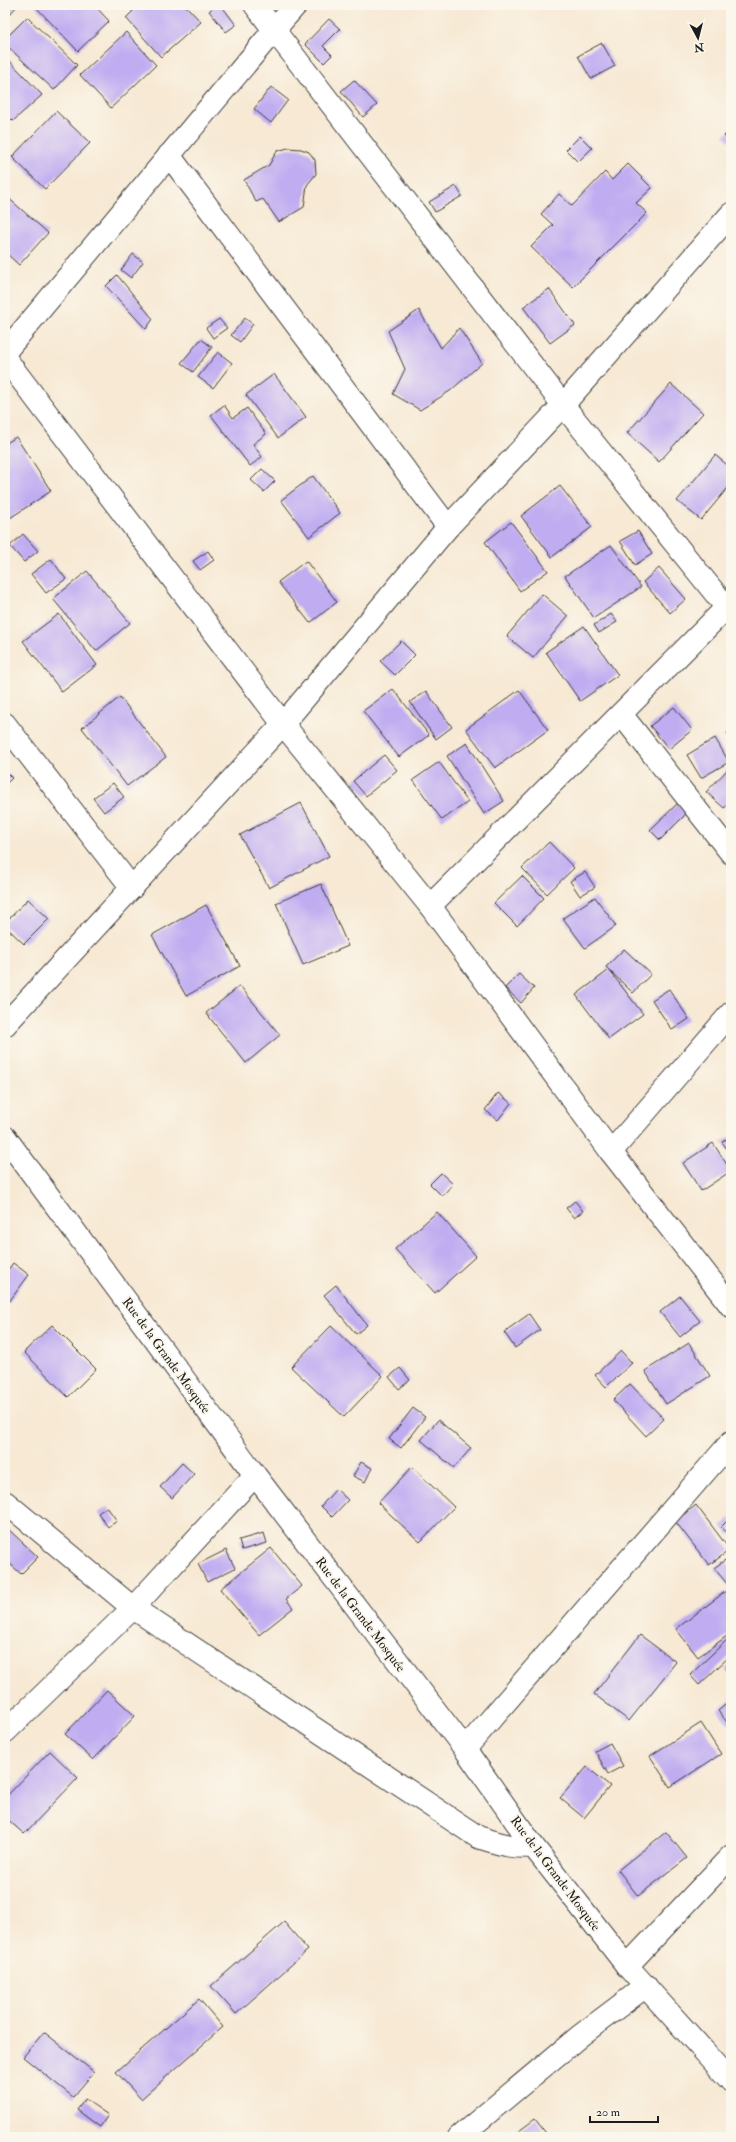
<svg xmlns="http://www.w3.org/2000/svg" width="736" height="2142" font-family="'IM FELL Double Pica',serif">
<rect width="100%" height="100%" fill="#fbf7ec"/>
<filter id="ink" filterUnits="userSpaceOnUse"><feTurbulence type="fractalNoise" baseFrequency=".025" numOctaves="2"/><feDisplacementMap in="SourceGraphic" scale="8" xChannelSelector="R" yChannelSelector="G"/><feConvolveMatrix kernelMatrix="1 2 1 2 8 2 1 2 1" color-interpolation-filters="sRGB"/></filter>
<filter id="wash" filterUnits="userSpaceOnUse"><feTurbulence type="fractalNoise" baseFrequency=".012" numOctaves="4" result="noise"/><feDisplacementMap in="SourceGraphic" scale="16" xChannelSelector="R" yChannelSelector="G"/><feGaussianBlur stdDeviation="0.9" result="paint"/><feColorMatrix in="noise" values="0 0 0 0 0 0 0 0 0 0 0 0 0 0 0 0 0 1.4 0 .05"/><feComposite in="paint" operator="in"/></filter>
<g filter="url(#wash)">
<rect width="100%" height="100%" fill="#f7e9d4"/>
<g id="blocks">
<g fill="#bfacf1">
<polygon points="5,5 18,5 9,15 5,11"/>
<polygon points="34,5 94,5 109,21 78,51"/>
<polygon points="127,5 185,5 201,22 161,57 126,18 133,11"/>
<polygon points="217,5 221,5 236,25 226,32 209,11"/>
<polygon points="27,17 77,65 54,90 5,44 5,39"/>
<polygon points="329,19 340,29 323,46 332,55 324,63 305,44"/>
<polygon points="126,32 156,65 111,108 80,75"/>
<polygon points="602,43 615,66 591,79 578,56"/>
<polygon points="5,56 42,95 13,121 5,113"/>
<polygon points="354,80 377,105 363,117 341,91"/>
<polygon points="271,87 288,100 271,123 254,109"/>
<polygon points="56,111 90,143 45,189 12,157"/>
<polygon points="731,129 731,142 724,136"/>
<polygon points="580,136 592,148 578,162 566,150"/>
<polygon points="288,148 301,149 309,152 315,160 316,174 307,185 304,207 279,222 263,199 256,202 244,180 269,165 277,151"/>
<polygon points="628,164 652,188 636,203 647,213 573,287 531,247 553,225 541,214 559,194 572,206 605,172 612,180"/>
<polygon points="456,186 462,196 435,212 429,202"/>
<polygon points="5,195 48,233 19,265 5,252"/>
<polygon points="133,254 143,262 131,278 121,270"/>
<polygon points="117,275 153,319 146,329 106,286"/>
<polygon points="549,289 575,325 550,343 523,307"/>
<polygon points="419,310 441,348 459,328 482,363 450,391 420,410 393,394 405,369 388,331"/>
<polygon points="245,318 253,324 240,342 231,335"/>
<polygon points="219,319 227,328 213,338 206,328"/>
<polygon points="201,339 212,347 193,372 181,363"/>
<polygon points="218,352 232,363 213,388 198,377"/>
<polygon points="274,374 306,417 278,438 246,395"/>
<polygon points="671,384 703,413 659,462 627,433"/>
<polygon points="224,405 233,418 247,408 266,434 253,444 262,457 250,466 211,415"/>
<polygon points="16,437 51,491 7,520 5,518 5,444"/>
<polygon points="715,455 731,468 731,484 701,520 677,501"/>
<polygon points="262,469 275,481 264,492 251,480"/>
<polygon points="313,476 340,513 309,537 281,500"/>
<polygon points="560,486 592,527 552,557 521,516"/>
<polygon points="511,522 548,571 520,591 485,542"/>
<polygon points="638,531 652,554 635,565 620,541"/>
<polygon points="23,534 38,551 24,562 10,546"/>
<polygon points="611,545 641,587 594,618 565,576"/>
<polygon points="208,551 214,560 200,570 193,561"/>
<polygon points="51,559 66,579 46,593 31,574"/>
<polygon points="306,561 337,602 310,623 278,582"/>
<polygon points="659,568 686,599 670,613 643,582"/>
<polygon points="87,571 130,623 96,651 53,599"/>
<polygon points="542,594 568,616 533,658 507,636"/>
<polygon points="59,614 97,665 62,692 23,641"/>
<polygon points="611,614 617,622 599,633 594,625"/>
<polygon points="584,626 618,675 580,701 546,652"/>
<polygon points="401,641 415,655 395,675 380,661"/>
<polygon points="393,689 429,735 399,757 363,711"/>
<polygon points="519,690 548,730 495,768 466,729"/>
<polygon points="426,691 452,727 436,739 410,702"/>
<polygon points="120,697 166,757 127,786 82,728"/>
<polygon points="674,707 692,730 669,749 650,726"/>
<polygon points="731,730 731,739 727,733"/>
<polygon points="715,738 729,762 701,778 687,755"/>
<polygon points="467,743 504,801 484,814 447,756"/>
<polygon points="384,755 397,770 366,796 353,781"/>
<polygon points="439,762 468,802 442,820 413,780"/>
<polygon points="731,766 731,801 724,808 706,792"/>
<polygon points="5,771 12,778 5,785"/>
<polygon points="113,783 124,797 104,812 93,798"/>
<polygon points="301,803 329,856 269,888 240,835"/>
<polygon points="678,803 687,813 660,840 650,830"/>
<polygon points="549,842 574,868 547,894 522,868"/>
<polygon points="585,872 595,887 580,896 570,881"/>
<polygon points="522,876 544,898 517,926 494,903"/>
<polygon points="321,884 348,946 303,965 276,903"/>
<polygon points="595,897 616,926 585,948 563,918"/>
<polygon points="28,899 49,919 24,944 5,926 5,923"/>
<polygon points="206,905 240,966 186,996 152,935"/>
<polygon points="624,949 651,974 633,993 606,967"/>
<polygon points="609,970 643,1014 609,1039 576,995"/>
<polygon points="519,974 534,988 521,1003 505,988"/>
<polygon points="240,986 280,1035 246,1063 206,1013"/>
<polygon points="669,989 689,1019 672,1030 652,1000"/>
<polygon points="498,1093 511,1103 498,1120 485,1110"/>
<polygon points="731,1136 731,1155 722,1142"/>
<polygon points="713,1143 731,1171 701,1191 683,1163"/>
<polygon points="441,1173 453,1184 442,1196 430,1184"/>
<polygon points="575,1201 583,1211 574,1218 566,1208"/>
<polygon points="437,1212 476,1256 435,1293 395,1249"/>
<polygon points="13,1263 29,1275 5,1307 5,1274"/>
<polygon points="336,1285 367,1325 356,1334 324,1295"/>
<polygon points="680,1296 700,1321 680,1337 660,1312"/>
<polygon points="529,1314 540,1330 515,1348 504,1332"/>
<polygon points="52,1325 96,1369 68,1397 24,1352"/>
<polygon points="331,1326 383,1376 344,1417 291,1367"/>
<polygon points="689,1343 710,1376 666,1404 645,1371"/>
<polygon points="621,1351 632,1363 606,1387 595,1375"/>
<polygon points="400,1368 410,1380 399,1389 389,1377"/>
<polygon points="630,1384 664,1419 646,1436 613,1400"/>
<polygon points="413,1408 425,1417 401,1448 389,1439"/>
<polygon points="438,1420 471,1448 454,1468 421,1440"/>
<polygon points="361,1462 372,1468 365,1482 353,1476"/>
<polygon points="182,1463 194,1474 172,1498 160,1487"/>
<polygon points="412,1467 454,1507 420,1542 378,1503"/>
<polygon points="336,1489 348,1500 332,1517 321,1506"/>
<polygon points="696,1505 730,1550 709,1565 675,1521"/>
<polygon points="107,1507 117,1521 108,1527 98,1513"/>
<polygon points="731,1517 731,1536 721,1527"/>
<polygon points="8,1529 38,1557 21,1574 5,1559 5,1531"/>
<polygon points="264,1533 267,1543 242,1550 239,1540"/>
<polygon points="271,1548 302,1586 286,1599 293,1608 259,1635 220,1589"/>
<polygon points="226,1550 235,1568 207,1582 198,1564"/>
<polygon points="725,1560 731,1568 731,1583 728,1585 714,1568"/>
<polygon points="726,1591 731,1598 731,1633 698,1657 676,1629"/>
<polygon points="640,1635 676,1662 629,1721 594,1694"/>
<polygon points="731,1636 731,1655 699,1685 690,1675"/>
<polygon points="731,1664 731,1675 726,1669"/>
<polygon points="107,1690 135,1716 93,1760 65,1734"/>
<polygon points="731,1700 731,1727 718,1711"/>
<polygon points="701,1723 721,1754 670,1787 650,1756"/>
<polygon points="610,1743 623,1766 608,1774 595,1751"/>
<polygon points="50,1751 78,1778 24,1834 5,1817 5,1798"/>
<polygon points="587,1767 610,1786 584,1818 560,1798"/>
<polygon points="666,1832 687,1858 638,1896 618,1870"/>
<polygon points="284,1922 308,1950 236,2014 211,1986"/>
<polygon points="731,1927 731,1935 727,1931"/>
<polygon points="199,1999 223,2027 141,2099 116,2072"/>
<polygon points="44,2032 94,2072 73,2097 23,2057"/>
<polygon points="85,2099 108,2115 100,2127 77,2110"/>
<polygon points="535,2119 549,2137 511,2137"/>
</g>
</g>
</g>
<g filter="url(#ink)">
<use href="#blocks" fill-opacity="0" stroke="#3d3b38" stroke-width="1"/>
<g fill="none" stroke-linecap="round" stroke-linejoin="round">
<g stroke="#3d3b38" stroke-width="24">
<g id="minor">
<polyline points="296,5 274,30 563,405 727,608"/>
<polyline points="169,155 448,527"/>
<polyline points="5,352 274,30 255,5"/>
<polyline points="5,358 283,724 430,906 611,1152 731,1306"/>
<polyline points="621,714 731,853"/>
<polyline points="5,724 132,888"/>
<polyline points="430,906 731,603"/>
<polyline points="5,1025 283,724 448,527 563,405 731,214"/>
<polyline points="5,1137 255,1475 465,1749 533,1846 627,1966 731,2081"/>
<polyline points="611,1152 731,1013"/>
<path d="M5 1502 133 1608 478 1837C497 1843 513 1849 533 1846"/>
<polyline points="5,1732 133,1608 255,1475"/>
<polyline points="465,1749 731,1442"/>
<polyline points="627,1966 731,1856"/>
<polyline points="459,2137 581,2035 646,1986"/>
</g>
</g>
<use href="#minor" stroke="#fff" stroke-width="22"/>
</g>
</g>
<g text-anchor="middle" stroke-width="4" stroke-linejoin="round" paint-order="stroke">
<g font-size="13" fill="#1c1c1c" stroke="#fbf7ec">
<text transform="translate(167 1355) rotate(54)" y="5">Rue de la Grande Mosquée</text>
<text transform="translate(361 1614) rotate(53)" y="5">Rue de la Grande Mosquée</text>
<text transform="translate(556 1873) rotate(53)" y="5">Rue de la Grande Mosquée</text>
</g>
</g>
<rect width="736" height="2142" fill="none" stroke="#fbf7ec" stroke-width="20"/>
<g transform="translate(698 38) rotate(173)" stroke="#fbf7ec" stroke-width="3" paint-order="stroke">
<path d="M0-3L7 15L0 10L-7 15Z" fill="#1c1c1c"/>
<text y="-6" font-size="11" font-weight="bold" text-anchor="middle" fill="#1c1c1c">N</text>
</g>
<path d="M590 2116v6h68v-6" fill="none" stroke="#1c1c1c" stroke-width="2"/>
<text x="596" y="2116" font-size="12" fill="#1c1c1c" stroke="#fbf7ec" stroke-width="3" paint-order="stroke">20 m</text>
</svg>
